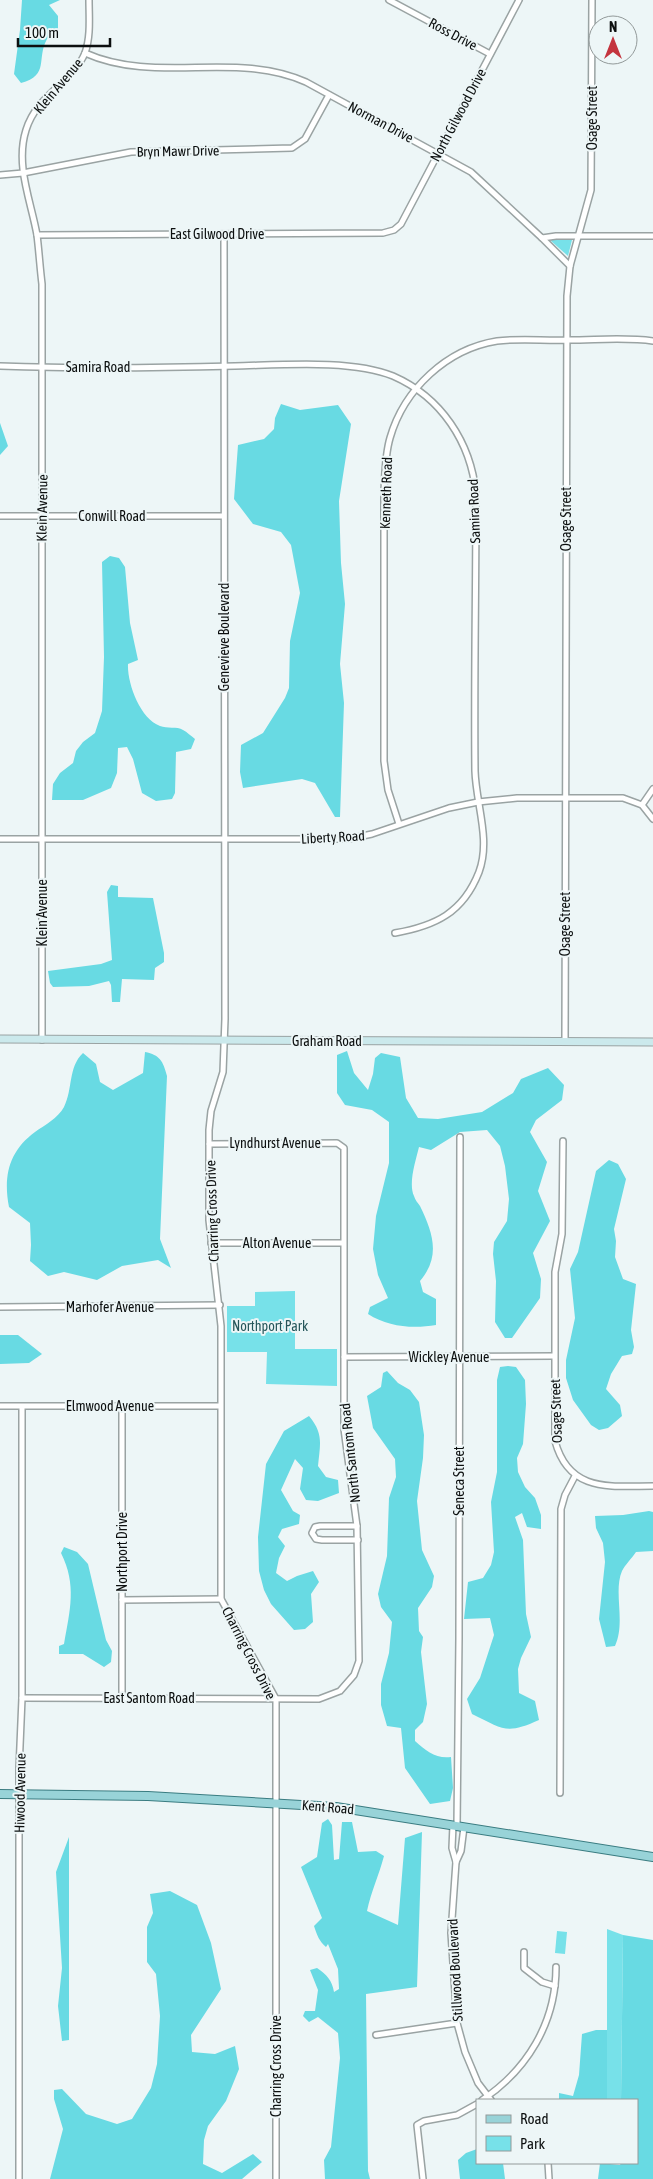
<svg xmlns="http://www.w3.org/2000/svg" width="653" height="2179" font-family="'Asap Condensed',sans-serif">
<rect width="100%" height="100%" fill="#edf6f7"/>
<g fill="#77e1e9">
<polygon points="551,239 572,240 568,256 551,241"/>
<polygon points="295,1291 295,1349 337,1349 337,1386 266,1384 267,1352 227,1352 227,1306 255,1306 255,1292"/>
<polygon points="607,1929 623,1935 621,2100 607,2100"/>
<polygon points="557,1931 567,1932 565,1954 555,1953"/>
</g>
<g fill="#68dae3">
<path d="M22 0H60L49 5 58 16V28C55 31 50 35 47 39 36 59 50 75 21 83L14 74 20 30Z"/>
<polygon points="281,404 300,410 338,405 351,424 339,501 341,563 345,604 340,664 344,703 340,817 335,817 315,783 302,779 243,788 240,772 241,745 263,733 285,698 289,688 290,641 300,593 291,545 281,532 253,524 234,499 238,445 264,439 274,429 275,418"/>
<polygon points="0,423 8,446 0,455"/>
<path d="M110 556 119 558 125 567 130 623 138 660 128 664C127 683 140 719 160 726 167 729 177 726 183 730 187 732 191 736 195 739L191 749 176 752 175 793 172 799 156 801 142 793 133 759 127 747 118 748 117 773 111 788 83 800H52L53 784 60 773 73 763 76 751 83 742 95 733 102 711 104 657 102 562Z"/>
<polygon points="111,885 118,886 118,897 153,898 164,953 164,962 155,968 154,980 122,979 120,1002 112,1002 111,985 109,981 89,986 53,987 50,983 48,971 101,964 112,960 107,892"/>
<path d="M347 1051 354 1073 368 1090 373 1074 375 1058 381 1053 400 1057 406 1098 418 1118 438 1119 482 1112 513 1093 521 1079 548 1068 564 1085 562 1100 536 1120 530 1132 547 1162 538 1191 550 1221 533 1253 541 1279 540 1298 512 1338H505L495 1322 496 1281 493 1254 494 1242 507 1221 509 1199 505 1166 500 1146 487 1130 460 1132 431 1150 419 1147C416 1160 408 1183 414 1196 415 1200 418 1203 420 1206 433 1233 441 1256 420 1281L423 1292 436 1299V1325C413 1329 388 1327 368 1314L370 1307 388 1298 378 1275 373 1249 376 1216 389 1163V1122L372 1110 345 1105 337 1093V1055Z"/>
<path d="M145 1052C160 1055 163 1061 167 1076L160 1239 171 1268 158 1260 122 1266 97 1280 64 1272 48 1276 30 1261 31 1245 30 1223 9 1207C3 1176 9 1151 35 1132 45 1125 58 1118 64 1107 73 1089 68 1067 83 1053L96 1064 100 1082 113 1090 143 1073Z"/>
<polygon points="609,1160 618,1164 626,1179 614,1229 616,1241 615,1257 623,1279 636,1284 631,1330 634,1347 632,1354 622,1356 611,1374 606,1389 620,1405 622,1416 608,1428 599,1430 591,1425 573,1400 566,1378 566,1360 575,1318 570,1269 578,1252 596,1171"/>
<polygon points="0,1335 18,1335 42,1354 29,1363 0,1364"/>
<path d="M508 1366 516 1367 525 1380 526 1404 523 1444 517 1458 518 1472 525 1487 535 1498 541 1515V1529L527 1527 522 1513 515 1517 523 1540 526 1614 531 1637 521 1658 518 1669 519 1693 535 1701 539 1720C506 1735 503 1729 472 1714L467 1699 480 1678 494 1635 490 1618 464 1619 468 1582 483 1578 491 1565 494 1552 491 1502 497 1472V1380L500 1367Z"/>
<path d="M387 1371 398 1383 410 1390 419 1402 424 1435 423 1458 417 1501 422 1550 434 1576 432 1587 418 1608 419 1631 423 1637 421 1652 427 1704 423 1722 415 1730V1741C426 1751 436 1759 451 1757L453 1788 450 1801 430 1804 405 1768 401 1728 387 1726 381 1705V1684L389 1653 392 1622 381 1607 378 1594 387 1556 389 1498 396 1477 395 1459 373 1428 367 1396 381 1387 383 1373Z"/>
<path d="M309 1416C324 1434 320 1444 318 1466L326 1477 338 1480 339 1493 318 1501 306 1500 300 1489 303 1468 295 1459 281 1490 293 1511 300 1515 299 1524 282 1529 278 1537 285 1546 279 1558 276 1573 287 1581 297 1576 313 1571 319 1582 311 1594 313 1622 305 1629 294 1630 271 1604 264 1590 259 1571 258 1537 266 1464 284 1431Z"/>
<path d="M649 1511 653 1512V1551L636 1552C632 1558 625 1565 622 1571 613 1592 626 1622 615 1646L606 1647 599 1619 605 1562 603 1543 596 1528 595 1516 623 1515Z"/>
<path d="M64 1547 77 1552 88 1564 106 1640 112 1651 111 1662 104 1667 83 1654H59V1646L64 1644C70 1610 77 1585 61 1553Z"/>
<path d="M328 1819 332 1825 334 1860 339 1859 342 1822H352L358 1852 376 1851 384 1856C379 1875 371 1892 367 1911L398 1925 405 1838 422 1832 417 1987 366 1994 368 2171 370 2179H325L324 2160 331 2147 340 2058 338 2033 318 2017 309 2022 303 2016 305 2011H315L318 1990 310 1970 317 1968C327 1975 332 1980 334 1992L339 1989 338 1969 328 1944 326 1947C319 1941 317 1935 314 1926L322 1918 301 1867 317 1857 322 1823Z"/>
<polygon points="69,1837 69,2040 62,2041 58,2006 62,1968 56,1872"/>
<polygon points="170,1891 197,1905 211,1943 221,1989 191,2035 192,2052 215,2054 235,2046 239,2069 226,2101 208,2126 204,2140 203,2164 222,2173 253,2154 262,2162 242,2179 50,2179 63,2129 54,2099 54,2090 62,2089 86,2114 117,2124 132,2119 151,2088 157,2064 160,2016 156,1974 147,1962 147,1927 153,1913 150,1894"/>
<polygon points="623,1935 653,1940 653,2179 598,2179 600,2163 620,2165 621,2163 637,2163 637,2100 621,2100"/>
<polygon points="596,2030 607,2030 607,2100 559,2100 559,2093 573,2096 579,2075 582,2034"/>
<polygon points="477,2149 477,2163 503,2163 505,2179 460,2179 458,2160 466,2153"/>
</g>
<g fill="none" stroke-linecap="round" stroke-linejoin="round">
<g stroke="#9aa3a3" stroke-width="8">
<g id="minor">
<polyline points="389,0 490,54"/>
<path d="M85 53C157 85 235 50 306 82L471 172 542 238 556 236H653"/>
<polyline points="0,175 23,173 131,152 292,148 305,139 329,95"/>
<polyline points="224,234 225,1019 223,1072 211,1111 209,1130 209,1220 221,1326 221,1599 276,1699 276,2179"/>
<polyline points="37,235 383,233 394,230 401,224 519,0"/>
<polyline points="542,238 570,266"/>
<path d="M0 366C78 369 157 368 235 366 280 365 352 359 393 376 441 397 471 442 476 494 476 586 474 679 475 771 476 804 491 840 479 872 463 913 435 926 395 933"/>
<polyline points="0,516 223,516"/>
<polyline points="642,805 653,789"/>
<path d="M399 824 388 790 384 761V491C385 473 385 455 390 438 404 389 447 349 497 341 521 338 545 341 569 340 597 340 626 337 653 341"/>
<polyline points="0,839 348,839 372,834 449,808 478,802 517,798 623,798 642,805 653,819"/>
<path d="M42 1040V284C40 268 39 251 37 235 31 201 15 165 26 130 37 94 73 82 85 53 91 36 89 17 89 0"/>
<polyline points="565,1042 567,296 570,266 591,190 592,0"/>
<path d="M563 1141 562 1234 555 1272V1441C569 1493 610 1486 653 1486"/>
<polyline points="211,1243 343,1243"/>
<polyline points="0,1307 220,1305"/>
<polyline points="344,1357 554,1356"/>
<polyline points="0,1406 220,1406"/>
<polyline points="122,1407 122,1698"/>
<polyline points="357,1526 320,1526 315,1527 312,1533 316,1539 322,1540 358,1540"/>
<polyline points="122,1600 221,1599"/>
<polyline points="22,1698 319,1699 340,1691 354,1675 359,1661 357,1526 344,1429 344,1148 337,1143 209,1144"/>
<polyline points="560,1793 561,1509 565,1495 575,1476"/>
<polyline points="453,1825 452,1848 456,1862"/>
<polyline points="457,1826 459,1638 460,1137"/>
<polyline points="464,1827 461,1851 456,1862 451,1933 457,2023 465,2052 478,2083 491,2100"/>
<polyline points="524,1952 524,1968 542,1982 555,1986"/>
<polyline points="376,2035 457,2023"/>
<path d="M482 2100C527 2070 556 2023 556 1967"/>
<polyline points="548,2163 549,2179"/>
<polyline points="19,2179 19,1769 22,1698 22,1407"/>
<polyline points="423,2179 417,2125 424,2121 457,2115 477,2104"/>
</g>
</g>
<g stroke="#9aa3a3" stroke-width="9">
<polyline id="secondary" points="0,1039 653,1042"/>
</g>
<g stroke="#3a7c81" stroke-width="10">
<polyline id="primary" points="0,1794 148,1796 336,1807 653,1857"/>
</g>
<use href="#minor" stroke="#fff" stroke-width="5"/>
<use href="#secondary" stroke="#cbe9ec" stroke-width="7"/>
<use href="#primary" stroke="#98d3d8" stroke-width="8"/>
</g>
<g text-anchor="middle" stroke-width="4" stroke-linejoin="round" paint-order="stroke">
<g font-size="14" fill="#0c0f0f" stroke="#edf6f7">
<text transform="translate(453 34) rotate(28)" y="5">Ross Drive</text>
<text transform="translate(58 86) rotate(-50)" y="5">Klein Avenue</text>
<text transform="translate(458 115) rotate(-62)" y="5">North Gilwood Drive</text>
<text transform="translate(592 118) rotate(-90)" y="5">Osage Street</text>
<text transform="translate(381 122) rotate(28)" y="5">Norman Drive</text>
<text transform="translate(178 151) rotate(-1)" y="5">Bryn Mawr Drive</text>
<text x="217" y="239">East Gilwood Drive</text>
<text x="98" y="372">Samira Road</text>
<text transform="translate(386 493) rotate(-88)" y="5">Kenneth Road</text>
<text transform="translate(42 508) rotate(-89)" y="5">Klein Avenue</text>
<text transform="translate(474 511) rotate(-92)" y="5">Samira Road</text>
<text x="112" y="521">Conwill Road</text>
<text transform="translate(566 519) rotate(-90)" y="5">Osage Street</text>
<text transform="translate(224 637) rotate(-90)" y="5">Genevieve Boulevard</text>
<text transform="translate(333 837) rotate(-3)" y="5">Liberty Road</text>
<text transform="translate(42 913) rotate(-90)" y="5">Klein Avenue</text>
<text transform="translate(565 924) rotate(-90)" y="5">Osage Street</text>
<text x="327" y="1046">Graham Road</text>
<text x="275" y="1148">Lyndhurst Avenue</text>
<text transform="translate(212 1211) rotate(-92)" y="5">Charring Cross Drive</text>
<text x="277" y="1248">Alton Avenue</text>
<text x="110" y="1312">Marhofer Avenue</text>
<text x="449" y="1362">Wickley Avenue</text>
<text x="110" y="1411">Elmwood Avenue</text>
<text transform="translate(556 1411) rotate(-92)" y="5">Osage Street</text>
<text transform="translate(350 1453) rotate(-96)" y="5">North Santom Road</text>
<text transform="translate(459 1481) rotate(-90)" y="5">Seneca Street</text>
<text transform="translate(122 1552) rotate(-90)" y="5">Northport Drive</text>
<text transform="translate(249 1653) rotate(63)" y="5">Charring Cross Drive</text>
<text x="149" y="1703">East Santom Road</text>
<text transform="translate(20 1793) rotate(-89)" y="5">Hiwood Avenue</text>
<text transform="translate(328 1807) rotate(5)" y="5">Kent Road</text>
<text transform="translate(455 1970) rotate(-93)" y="5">Stillwood Boulevard</text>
<text transform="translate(276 2066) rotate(-90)" y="5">Charring Cross Drive</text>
</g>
<g font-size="14" fill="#25565a" stroke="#edf6f7">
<text x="270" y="1331">Northport Park</text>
</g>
</g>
<rect x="476" y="2099" width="162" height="65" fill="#edf6f7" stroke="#939a9a"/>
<rect x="486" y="2115" width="25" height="8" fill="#98d3d8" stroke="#939a9a"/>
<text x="520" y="2124" font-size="15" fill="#0c0f0f">Road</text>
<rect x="486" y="2136" width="25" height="15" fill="#77e1e9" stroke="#939a9a"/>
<text x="520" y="2149" font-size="15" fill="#0c0f0f">Park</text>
<g transform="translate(613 40)"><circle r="24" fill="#edf6f7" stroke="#939a9a"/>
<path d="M0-4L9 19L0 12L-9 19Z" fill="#c4343e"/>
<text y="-8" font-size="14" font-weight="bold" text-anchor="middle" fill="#0c0f0f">N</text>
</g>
<path d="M18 38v8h92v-8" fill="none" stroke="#0c0f0f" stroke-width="2.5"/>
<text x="25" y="38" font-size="15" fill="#0c0f0f" stroke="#edf6f7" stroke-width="4" paint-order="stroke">100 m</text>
</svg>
